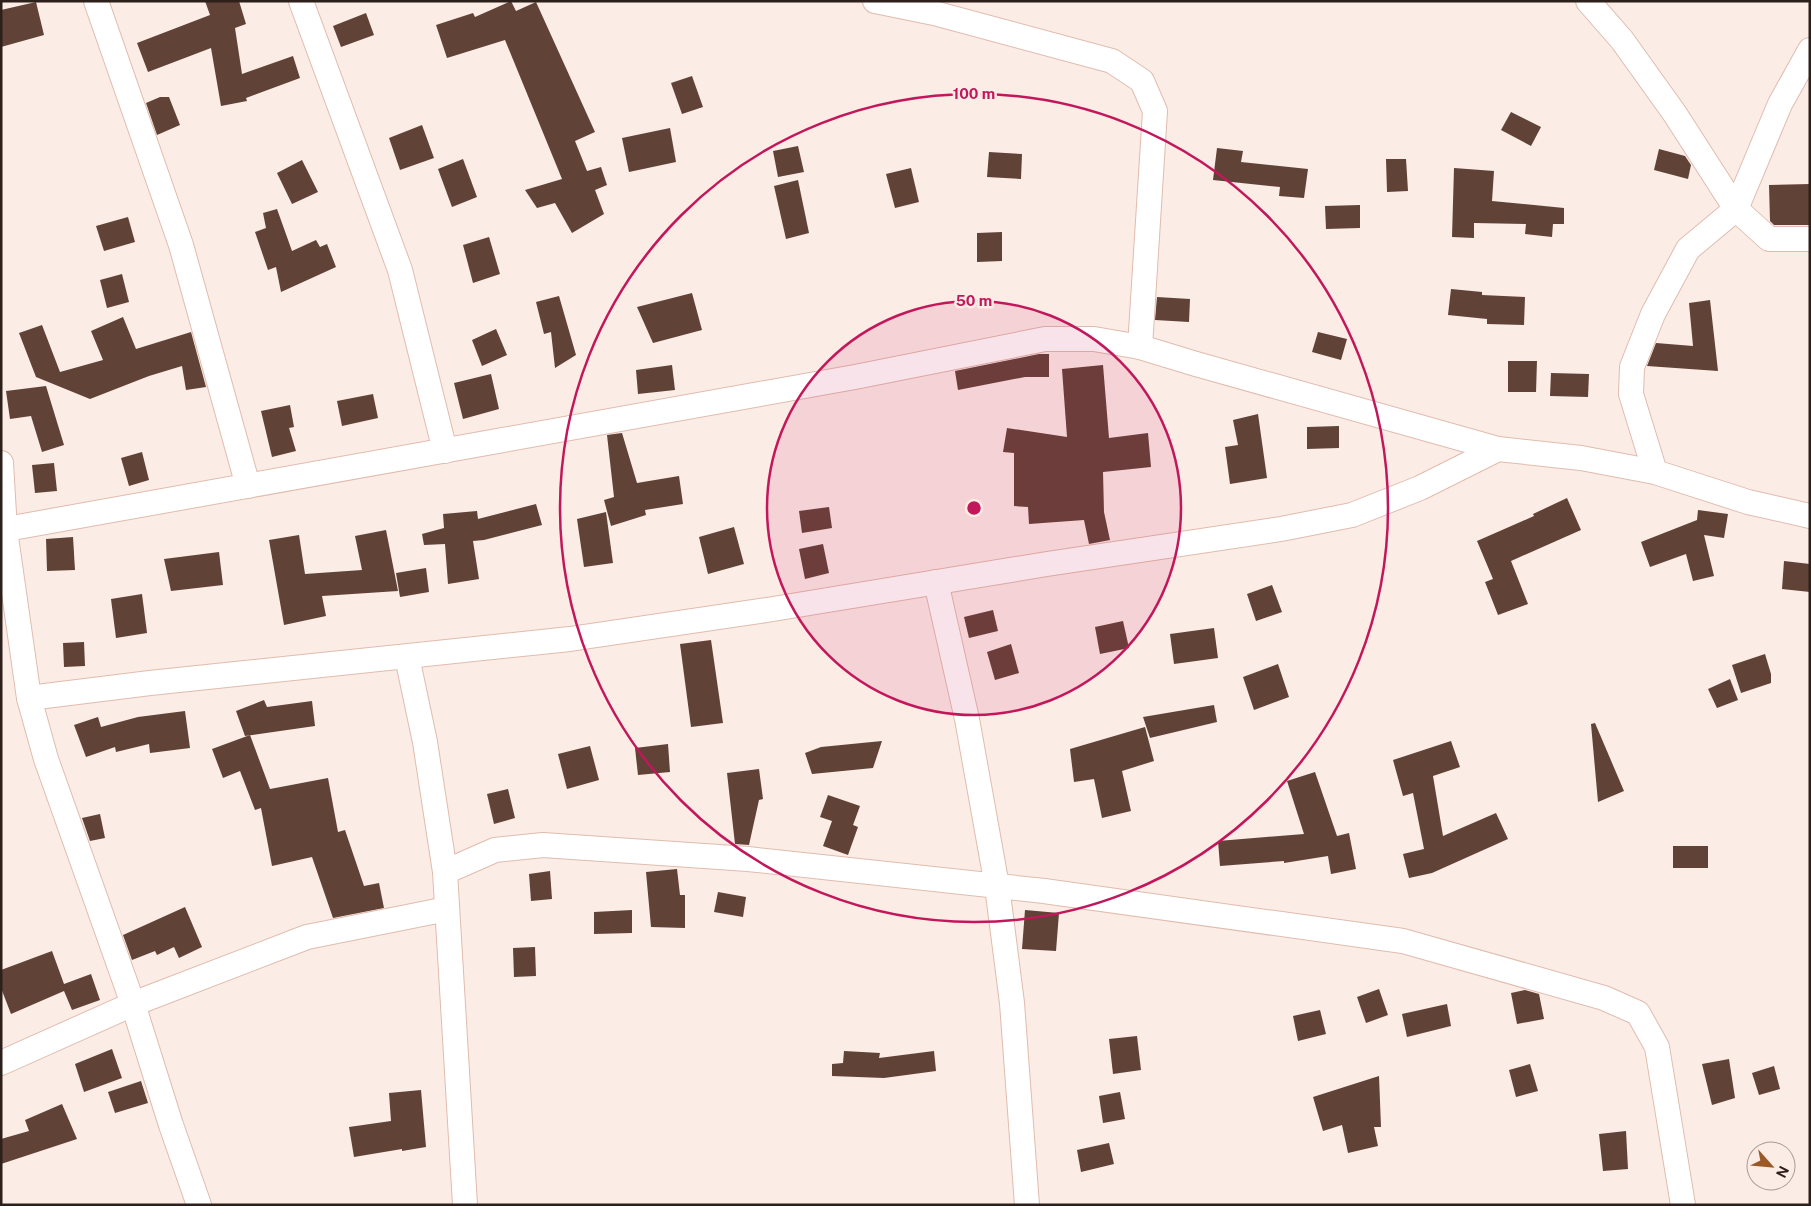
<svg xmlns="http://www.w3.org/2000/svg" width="1811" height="1206" font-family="'Public Sans',sans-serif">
<rect width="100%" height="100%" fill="#fbece6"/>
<g fill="#604237">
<polygon points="205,1 239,1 246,24 235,28 242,74 293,56 300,78 246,98 247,101 221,106 211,48 148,72 137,43 210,15"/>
<polygon points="511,1 516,11 536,2 595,132 575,141 587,171 601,167 607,185 595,190 604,214 572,233 555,203 537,208 525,190 562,179 505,40 447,58 436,25 473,13 475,17"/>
<polygon points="36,2 44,35 1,47 1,10"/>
<polygon points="366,13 374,35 341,47 333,26"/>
<polygon points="692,76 703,107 682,114 671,83"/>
<polygon points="160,97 169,97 180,125 157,135 146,103"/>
<polygon points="1511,112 1541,127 1531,146 1501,130"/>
<polygon points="422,125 434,158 400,170 389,138"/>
<polygon points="670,128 676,162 629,172 622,138"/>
<polygon points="798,146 804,172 778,177 773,151"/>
<polygon points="1217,148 1243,151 1241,162 1308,169 1304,198 1279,196 1280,187 1213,180"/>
<polygon points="1659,149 1685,156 1691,165 1688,179 1654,170"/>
<polygon points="989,152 1022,154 1021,179 987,177"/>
<polygon points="463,159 477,197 452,207 438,169"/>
<polygon points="1386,159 1406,159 1408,191 1387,192"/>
<polygon points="302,160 318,192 292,204 277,173"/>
<polygon points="911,168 919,202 895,208 886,174"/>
<polygon points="1454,168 1494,171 1492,201 1564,208 1564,224 1553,224 1552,237 1525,234 1526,224 1474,223 1474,238 1452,237"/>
<polygon points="798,180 809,233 786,239 774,186"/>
<polygon points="1810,184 1810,225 1774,225 1770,221 1769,185"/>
<polygon points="1360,205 1360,228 1326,229 1325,206"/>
<polygon points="277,209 292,251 316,240 320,247 327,244 336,267 281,292 276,267 268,270 255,232 266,228 263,213"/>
<polygon points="128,217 135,242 104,251 96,226"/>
<polygon points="1002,232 1002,261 977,262 977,233"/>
<polygon points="489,237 500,274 473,283 463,245"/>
<polygon points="122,274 129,302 107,308 100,280"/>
<polygon points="1451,289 1482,292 1482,295 1525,297 1524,325 1487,324 1487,319 1448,315"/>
<polygon points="692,293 702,330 653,343 637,307"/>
<polygon points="559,296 576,355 555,368 551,332 544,334 536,302"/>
<polygon points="1157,297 1190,299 1189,322 1155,320"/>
<polygon points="1710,300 1718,371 1647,366 1656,343 1693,346 1689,303"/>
<polygon points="123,317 136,349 191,332 206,387 186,390 182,366 149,376 90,399 36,377 19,333 42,325 60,372 103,360 91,331"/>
<polygon points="496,329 507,355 482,366 472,340"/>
<polygon points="1318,332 1347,339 1341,360 1312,352"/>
<polygon points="1039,354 1049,354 1049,377 1025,377 958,390 955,371"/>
<polygon points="1508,361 1537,361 1536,392 1508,392"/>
<polygon points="672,365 675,390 638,394 636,370"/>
<polygon points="1103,365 1109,438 1148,433 1151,467 1103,472 1104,512 1110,540 1089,544 1084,520 1029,524 1028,507 1014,506 1014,453 1003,452 1007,428 1067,437 1062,369"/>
<polygon points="1551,373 1589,374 1588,397 1550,396"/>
<polygon points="491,374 499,409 463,419 454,383"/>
<polygon points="46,386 64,445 42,452 31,416 10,419 6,391"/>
<polygon points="373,394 378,418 342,426 337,401"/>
<polygon points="290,405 294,427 289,428 296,451 272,457 261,411"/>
<polygon points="1258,414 1267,478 1230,484 1225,447 1238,445 1233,420"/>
<polygon points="1339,426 1339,448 1307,449 1307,427"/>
<polygon points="622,433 637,483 679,476 683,504 645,510 646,515 611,526 604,500 614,497 607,435"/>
<polygon points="142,452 149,480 129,486 121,458"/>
<polygon points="54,463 57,491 35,493 32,465"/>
<polygon points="1567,498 1581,530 1511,561 1528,604 1498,615 1485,582 1493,579 1477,541 1534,516 1533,514"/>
<polygon points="536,504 542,525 484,540 473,541 479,579 448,584 445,544 424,545 422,534 444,528 443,514 477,511 478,519"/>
<polygon points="829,507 832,528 802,533 799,511"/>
<polygon points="1698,510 1728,514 1724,538 1704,535 1714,576 1693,581 1686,554 1650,567 1641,542 1697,520"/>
<polygon points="606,512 613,563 584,567 577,519"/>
<polygon points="734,527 744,564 708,574 699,537"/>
<polygon points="386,530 398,591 322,596 326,616 284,625 269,540 299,535 305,574 362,570 355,536"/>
<polygon points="73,537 75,570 47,571 46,539"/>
<polygon points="823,544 829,573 805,579 799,549"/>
<polygon points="219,552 223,585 171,591 164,559"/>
<polygon points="1784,561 1810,564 1810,592 1782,589"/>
<polygon points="426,568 429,592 400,597 396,573"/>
<polygon points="1272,585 1282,612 1256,621 1247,594"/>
<polygon points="142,594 147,633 116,638 111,599"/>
<polygon points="993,610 998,631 969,638 964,617"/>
<polygon points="1123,621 1129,648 1100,654 1095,627"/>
<polygon points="1214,628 1218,658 1174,664 1170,634"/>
<polygon points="711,640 723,723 691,727 680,644"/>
<polygon points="84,642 85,666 64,667 63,643"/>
<polygon points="1011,644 1019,673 995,680 987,652"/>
<polygon points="1765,654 1771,674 1771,683 1741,693 1732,665"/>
<polygon points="1278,664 1289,697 1254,710 1243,677"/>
<polygon points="1730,679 1738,700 1717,708 1708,689"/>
<polygon points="264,700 267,707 312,701 315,726 245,736 236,711"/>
<polygon points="1214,705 1217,722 1150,738 1143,717"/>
<polygon points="185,711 190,748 150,753 149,744 116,752 115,747 86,757 74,725 98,717 101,727 138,717"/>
<polygon points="1595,723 1624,791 1598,802 1591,724"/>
<polygon points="1145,727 1154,761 1122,771 1131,811 1102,818 1094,779 1074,782 1070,749"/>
<polygon points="250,735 270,789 328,778 338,832 345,830 364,886 379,883 384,908 333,918 312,857 272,866 261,808 255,810 240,771 223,778 212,749"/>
<polygon points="882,741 873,768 812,774 805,753 821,747"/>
<polygon points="1451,741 1460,767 1433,776 1443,836 1496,813 1508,839 1432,873 1409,878 1403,854 1424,849 1413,793 1403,796 1393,760"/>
<polygon points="668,744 670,772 638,775 635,748"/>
<polygon points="590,746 599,780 567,789 558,754"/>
<polygon points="759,769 763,799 759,800 749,845 735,844 727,773"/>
<polygon points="1315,772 1337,836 1349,833 1356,869 1331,874 1328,856 1284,863 1284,861 1220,866 1218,841 1304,834 1287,781"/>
<polygon points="508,789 515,818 494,824 487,794"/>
<polygon points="828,795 860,806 853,825 858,827 848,855 823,846 832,821 820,817"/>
<polygon points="100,814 105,838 90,841 82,818"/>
<rect x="1673" y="846" width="35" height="22"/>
<polygon points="677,869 680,895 685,895 685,928 651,927 646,872"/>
<polygon points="550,871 552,899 531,901 529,874"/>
<polygon points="718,892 746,897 743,917 714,912"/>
<polygon points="185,907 202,947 179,958 174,947 157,955 155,951 132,960 123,935"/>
<polygon points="632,910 632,933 594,934 594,912"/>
<polygon points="1025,910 1059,913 1056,951 1022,949"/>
<polygon points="535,947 536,976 514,977 513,948"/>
<polygon points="52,951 64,984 91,974 100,1000 72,1010 64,991 11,1014 1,988 1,970"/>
<polygon points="1379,989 1388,1015 1366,1023 1357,997"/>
<polygon points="1525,990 1539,994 1544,1019 1517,1024 1511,993"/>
<polygon points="1447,1004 1451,1026 1407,1037 1402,1014"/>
<polygon points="1320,1010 1326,1034 1298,1041 1293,1016"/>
<polygon points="1137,1036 1141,1070 1113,1074 1109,1039"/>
<polygon points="112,1049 122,1078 84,1092 75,1064"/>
<polygon points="844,1051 880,1053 879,1058 934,1051 936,1071 884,1078 832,1076 832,1064 843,1063"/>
<polygon points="1729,1059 1735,1098 1712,1105 1702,1064"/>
<polygon points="1530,1064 1538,1091 1516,1097 1509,1070"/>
<polygon points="1774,1066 1780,1089 1759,1095 1752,1073"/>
<polygon points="1379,1076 1381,1127 1374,1127 1378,1146 1348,1153 1342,1125 1323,1131 1313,1097"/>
<polygon points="141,1081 148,1103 115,1113 108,1092"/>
<polygon points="421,1090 426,1147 402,1151 402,1149 354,1157 349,1127 391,1121 389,1093"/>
<polygon points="1120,1092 1125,1119 1103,1123 1099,1096"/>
<polygon points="62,1104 77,1139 1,1164 1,1139 29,1131 25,1120"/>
<polygon points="1626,1131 1628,1169 1603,1171 1599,1134"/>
<polygon points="1109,1143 1114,1164 1081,1172 1077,1150"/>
</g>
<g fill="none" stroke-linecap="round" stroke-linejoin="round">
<g stroke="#e0bcae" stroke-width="26">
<g id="minor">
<polyline points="96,1 181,245 248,486"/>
<polyline points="301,1 400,270 445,451"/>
<polyline points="875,1 934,13 1112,61 1142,81 1155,111 1140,347"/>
<polyline points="1588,1 1622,40 1675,114 1736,209 1769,239 1810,239"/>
<polyline points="1,463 5,530 29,698 46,759 133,1004 171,1125 199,1205"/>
<polyline points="1655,472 1631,394 1632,367 1653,314 1688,249 1736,209 1780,104 1810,50"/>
<polyline points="1,530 855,377 1045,339 1094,339 1140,347 1196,364 1498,449"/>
<polyline points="936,582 967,719 997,886 1012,1003 1027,1205"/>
<polyline points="407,657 425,742 445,872 465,1205"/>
<polyline points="29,698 150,683 570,639 767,610 1047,564 1281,529 1352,515 1420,488 1498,449 1581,458 1655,472 1748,502 1810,516"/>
<polyline points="445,872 495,850 543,845 748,859 1044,891 1403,941 1604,998 1638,1013 1657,1047 1683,1205"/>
<polyline points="1,1063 133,1004 307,937 447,909"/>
</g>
</g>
<use href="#minor" stroke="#fff" stroke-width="24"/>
</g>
<circle cx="974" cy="508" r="207" fill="#c2185b" fill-opacity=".12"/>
<g fill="none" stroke="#c2185b" stroke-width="2.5">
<circle cx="974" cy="508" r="207"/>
<circle cx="974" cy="508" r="414"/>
</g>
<circle cx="974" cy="508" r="8" fill="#c2185b" stroke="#fbece6" stroke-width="2.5"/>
<g font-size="15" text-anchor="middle" font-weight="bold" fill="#c2185b" stroke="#fbece6" stroke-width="5" stroke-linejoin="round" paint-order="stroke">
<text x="974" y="99">100 m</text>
<text x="974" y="306">50 m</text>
</g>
<rect width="1811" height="1206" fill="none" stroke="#2d1f1a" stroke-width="5"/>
<g transform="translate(1771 1166) rotate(117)"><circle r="24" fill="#fbece6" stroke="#a99a94"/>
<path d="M0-4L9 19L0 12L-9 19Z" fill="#9b5927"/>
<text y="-8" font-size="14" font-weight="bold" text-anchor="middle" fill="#2d1f1a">N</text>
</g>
</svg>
